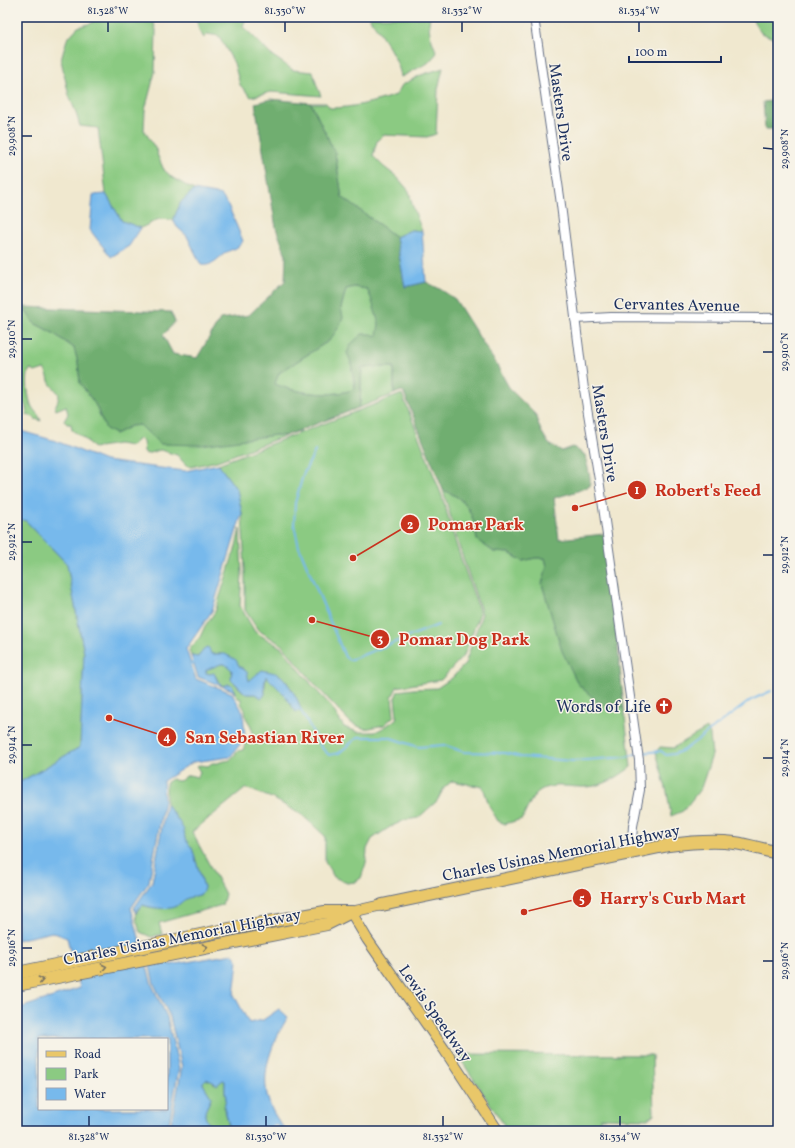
<svg xmlns="http://www.w3.org/2000/svg" width="795" height="1148" font-family="Vollkorn,serif">
<rect width="100%" height="100%" fill="#f7f3e8"/>
<filter id="ink" filterUnits="userSpaceOnUse"><feTurbulence type="fractalNoise" baseFrequency=".025" numOctaves="2"/><feDisplacementMap in="SourceGraphic" scale="8" xChannelSelector="R" yChannelSelector="G"/><feConvolveMatrix kernelMatrix="1 2 1 2 8 2 1 2 1" color-interpolation-filters="sRGB"/></filter>
<filter id="wash" filterUnits="userSpaceOnUse"><feTurbulence type="fractalNoise" baseFrequency=".012" numOctaves="4" result="noise"/><feDisplacementMap in="SourceGraphic" scale="16" xChannelSelector="R" yChannelSelector="G"/><feGaussianBlur stdDeviation="0.9" result="paint"/><feColorMatrix in="noise" values="0 0 0 0 0 0 0 0 0 0 0 0 0 0 0 0 0 1.4 0 .05"/><feComposite in="paint" operator="in"/></filter>
<g filter="url(#wash)">
<rect width="100%" height="100%" fill="#f0e8cf"/>
<g fill="#8bca82" stroke="#537c70">
<polygon points="97,17 152,17 156,30 155,72 145,110 144,130 158,153 157,154 164,170 173,178 194,190 181,202 173,220 159,219 141,228 122,221 106,194 98,128 80,126 75,110 69,96 61,60 67,39 78,27 92,23"/>
<polygon points="196,17 246,17 243,27 253,36 270,54 293,70 313,72 317,86 321,96 271,92 251,97 240,85 234,63 219,36 207,34 204,38 199,30"/>
<path d="M370 17H430C427 29 432 42 437 53L428 63 401 77C399 60 381 34 370 19Z"/>
<polygon points="751,17 778,17 778,40 761,33"/>
<path d="M443 68 438 89 436 134 427 137 383 135 377 141 373 156 384 167 397 177 409 191 412 204 422 231 411 230 396 237 342 197 335 153 311 103H326L330 108C352 108 375 102 396 95L402 85 421 75Z"/>
<polygon points="17,131 21,133 24,156 17,171"/>
<path d="M354 287 367 289C373 301 385 325 376 337 370 346 359 354 351 362L355 389C332 398 297 393 274 384L279 373 330 340 341 308 346 289Z"/>
<path d="M17 294 23 307 34 323 53 333 74 348 78 362 80 383 95 404 106 429 115 434 131 426 140 425 160 443 180 444 276 435 285 436 217 461 191 467 186 465 177 455 164 451 160 450 146 454 144 451 143 441 140 438 131 446 118 444 93 448 87 441 72 430 71 424H67L64 421 68 414 66 406 56 410 55 407C64 389 55 394 49 381 48 376 47 372 44 369L35 372 30 369C25 376 28 399 32 407 35 412 39 414 41 421L35 419 34 417 27 415C25 404 27 405 17 398Z"/>
<polygon points="362,367 394,367 394,394 358,408 360,403"/>
<polygon points="402,394 442,496 457,547 480,613 464,655 441,680 397,687 392,697 394,716 384,725 365,729 351,723 318,688 282,645 258,630 245,610 245,570 242,513 237,490 218,464"/>
<path d="M443 490C468 499 474 515 477 540L494 552 509 553 523 561 535 558H545L547 566 542 584 563 651 578 684 601 705 624 708 631 767C618 777 604 786 587 787 570 788 546 780 534 796 529 803 526 812 522 819L505 824 498 821 490 808 483 787 452 781 444 788 437 801 418 818 405 820 390 827 372 839 367 849 366 863 361 878 355 882 347 883 334 877 325 862V836L302 815 274 799 246 788 192 832 225 894 222 905 159 923 162 934 151 937 140 932C137 920 132 913 143 905 158 912 170 904 184 899 189 897 195 896 200 895L204 887 192 848 185 839 178 820 166 804V783L172 779C183 784 180 778 189 775L197 777 200 772 197 767 199 765 208 766 212 763H218L220 762 230 760 238 751 243 750 245 744 251 737 252 732 251 726 246 718 245 710 241 703V699L238 698 232 685 223 686 219 682 215 675 206 673V670C216 666 224 659 232 670 229 681 239 688 246 694H255L262 698 265 694C264 687 266 682 266 675 274 686 288 693 292 707L301 711C301 705 287 679 281 676 276 673 268 672 262 670L251 682 249 681C248 678 247 672 244 669 241 666 242 670 239 666 231 655 225 653 211 654L206 647 198 657 191 656 189 650 200 637 205 626 215 612 233 555 234 554 240 529 242 574 240 606 255 632 282 648 316 690 330 705 344 727 358 732H375L385 727 396 719 397 716 395 698 398 691 413 689 437 688 452 678 465 664 482 614 459 546Z"/>
<polygon points="17,518 26,521 67,564 84,653 80,747 17,784"/>
<polygon points="707,728 710,735 712,755 701,788 683,811 671,816 667,792 656,752 660,747 673,748"/>
<polygon points="457,1054 652,1055 654,1114 648,1119 600,1118 600,1131 508,1131"/>
<path d="M206 1079 213 1082 214 1084 223 1080 225 1081V1091L226 1099 224 1107 228 1121 229 1131H213C212 1126 208 1124 206 1119 202 1111 210 1104 211 1097L203 1084V1082Z"/>
</g>
<g fill="#70ae70" stroke="#466e67" fill-rule="evenodd">
<path d="M271 99 311 103 335 153 342 197 396 237 405 287 426 282 440 289 455 299 495 362 510 389 535 414 541 431 549 444 562 451 573 447 585 455 590 477V486L575 492 554 498 559 539 604 534 612 588 624 708 601 705 578 684 562 651 542 584 547 566 545 558H535L523 561 509 553 494 552 477 540C474 515 468 499 443 490L404 393 401 391 394 394V367H362L360 403 358 408 285 436 276 435 201 445 160 444 140 425 131 426 115 434 106 429 95 404 80 383 78 362 74 348 53 333 34 323 23 307 171 312 175 322 163 335 173 354 197 358 220 319 249 315 285 281 286 255 276 228 255 103ZM354 287 367 289 371 298 379 324 377 336 371 334H362L351 344 347 353 351 362 355 389C332 398 297 393 275 384L279 373 330 340 339 327 343 317 341 308 346 289Z"/>
<polygon points="778,100 778,129 765,129 763,102"/>
</g>
<g fill="#77b9ec" stroke="#4974a5" fill-rule="evenodd">
<path d="M194 190 221 195 228 205 243 241C235 252 233 247 224 254 217 259 211 267 201 265L187 236 177 227 173 220 181 202Z"/>
<polygon points="106,194 122,221 141,228 129,246 111,257 90,230 93,195"/>
<polygon points="411,230 422,231 426,282 405,287 396,237"/>
<path d="M17 430 56 441 105 461 185 471 218 464 237 490 242 513 212 611 186 649 196 679 232 693 243 712 245 738 230 757 193 762 163 781 164 801 149 882 131 908 152 985 167 1017 179 1068 169 1123 161 1131H17V1009L80 988 67 938 52 932 17 940V784L80 747 84 653 67 564 26 521 17 518ZM39 1039H167V1109H39Z"/>
<path d="M206 647 209 648 211 654H225L236 660 239 666 247 672 249 681 262 670C268 672 276 672 281 676 287 681 302 704 301 712L298 711 296 712 283 693 266 676 264 686 265 694 262 698 255 694H246L231 679 232 670 225 664H221L206 670V673L210 674 214 673 218 682 223 686 229 684 232 685 235 694 232 690 198 677 191 656 198 657Z"/>
<path d="M166 804 178 820 184 830 185 839 192 848 204 887C203 897 195 895 188 898 183 900 179 905 175 907 167 910 151 908 143 905L137 910 136 913 134 908 152 882Z"/>
<path d="M233 954 238 961 234 995 249 1023 263 1020 279 1009 288 1017C273 1041 259 1073 269 1102 272 1112 280 1123 286 1131H277L278 1125H274L269 1131H229L228 1121 224 1107 226 1099 225 1091V1081L223 1080 217 1085 213 1082 206 1079 203 1082V1084L211 1097C210 1104 202 1111 206 1119 208 1124 212 1126 213 1131H165L171 1124 182 1067 170 1017 154 984 149 962 168 958 170 965Z"/>
</g>
<g fill="none" stroke-linecap="round" stroke-linejoin="round">
<g stroke="#77b9ec" stroke-width="2">
<polyline points="315,451 303,475 295,503 294,525 299,547 345,657 349,660 355,658 438,625"/>
<polyline points="191,665 196,661"/>
<polyline points="300,709 321,747 329,755 339,753 358,737 388,737 418,747 444,745 464,752 505,753 521,757 573,761 626,757 636,754"/>
<polyline points="641,753 661,751 666,755 674,754 684,750 751,700 771,691"/>
</g>
</g>
</g>
<g filter="url(#ink)">
<g fill="none" stroke-linecap="round" stroke-linejoin="round">
<g stroke="#667086" stroke-width="10">
<g id="minor">
<polyline points="534,17 560,197 584,389 600,486 639,760 640,790 633,826 631,853"/>
<polyline points="575,319 611,317 778,318"/>
</g>
</g>
<g stroke="#667086" stroke-width="12">
<polyline id="major" points="382,905 351,912 367,939 444,1049 498,1131"/>
</g>
<g stroke="#667086" stroke-width="14">
<g id="highway">
<path d="M382 905 669 845C691 842 713 840 735 843 749 845 764 850 778 853"/>
<polyline points="17,973 239,927 325,912 350,912"/>
<polyline points="17,985 327,924 351,912"/>
</g>
</g>
<use href="#minor" stroke="#fff" stroke-width="8"/>
<use href="#major" stroke="#e9c769" stroke-width="10"/>
<use href="#highway" stroke="#e9c769" stroke-width="12"/>
</g>
<defs><path id="oneway-chevron" d="M-2-3.5L2.5 0L-2 3.5" fill="none" stroke-width="1.6" stroke-linecap="round" stroke-linejoin="round"/></defs>
<g stroke="#787363">
<use href="#oneway-chevron" transform="translate(205 947) rotate(-11)"/>
<use href="#oneway-chevron" transform="translate(104 967) rotate(-11)"/>
<use href="#oneway-chevron" transform="translate(41 980) rotate(-12)"/>
</g>
</g>
<path fill="none" stroke="#1b2f5e" stroke-width="1.5" d="M108 32V22M285 32V22M462 32V22M639 32V22M22 136H32M763 148 773 149M22 339H32M763 352H773M22 542H32M763 555H773M22 745H32M763 758H773M22 948H32M763 961H773M89 1126V1116M266 1126V1116M443 1126V1116M620 1126V1116"/>
<defs>
<g id="church-disc" transform="scale(0.9)"><circle r="9.5" fill="#c8321e" stroke="#f7f3e8"/><path d="M-1.2-6h2.4v3.5h3.3v2.4h-3.3V6h-2.4V-.1h-3.3v-2.4h3.3Z" fill="#fff"/></g>
</defs>
<g fill-rule="evenodd">
<use href="#church-disc" x="664" y="706"/>
</g>
<g text-anchor="middle" stroke-width="3" stroke-linejoin="round" paint-order="stroke">
<g font-size="16" fill="#1b2f5e" stroke="#f7f3e8">
<text transform="translate(562 112) rotate(82)" y="6">Masters Drive</text>
<text transform="translate(677 304) rotate(1)" y="6">Cervantes Avenue</text>
<text transform="translate(606 433) rotate(81)" y="6">Masters Drive</text>
<text transform="translate(561 852) rotate(-11)" y="6">Charles Usinas Memorial Highway</text>
<text transform="translate(182 936) rotate(-11)" y="6">Charles Usinas Memorial Highway</text>
<text transform="translate(436 1013) rotate(55)" y="6">Lewis Speedway</text>
</g>
<g font-size="16" fill="#1b2f5e" stroke="#f7f3e8" text-anchor="end">
<text x="651" y="712">Words of Life</text>
</g>
</g>
<path fill="none" stroke="#c8321e" stroke-width="1.5" d="M575 508L637 490M353 558L410 524M312 620L380 639M109 718L167 737M524 912L582 898"/>
<g fill="#c8321e" stroke="#f7f3e8" stroke-width="1.5">
<circle cx="575" cy="508" r="4"/>
<circle cx="353" cy="558" r="4"/>
<circle cx="312" cy="620" r="4"/>
<circle cx="109" cy="718" r="4"/>
<circle cx="524" cy="912" r="4"/>
<circle cx="637" cy="490" r="10"/>
<circle cx="410" cy="524" r="10"/>
<circle cx="380" cy="639" r="10"/>
<circle cx="167" cy="737" r="10"/>
<circle cx="582" cy="898" r="10"/>
</g>
<g font-size="12" text-anchor="middle" font-weight="bold" fill="#fff">
<text x="637" y="494">1</text>
<text x="410" y="529">2</text>
<text x="380" y="643">3</text>
<text x="167" y="741">4</text>
<text x="582" y="903">5</text>
</g>
<g font-size="17" text-anchor="middle" font-weight="bold" fill="#c8321e" stroke="#f7f3e8" stroke-width="3" stroke-linejoin="round" paint-order="stroke">
<text x="708" y="496">Robert's Feed</text>
<text x="476" y="530">Pomar Park</text>
<text x="464" y="645">Pomar Dog Park</text>
<text x="265" y="743">San Sebastian River</text>
<text x="673" y="904">Harry's Curb Mart</text>
</g>
<rect width="795" height="1148" fill="none" stroke="#f7f3e8" stroke-width="44"/>
<rect x="38" y="1038" width="130" height="72" fill="#f7f3e8" stroke="#9fa5b1"/>
<rect x="46" y="1051" width="20" height="6" fill="#e9c769" stroke="#9fa5b1"/>
<text x="74" y="1058" font-size="12" fill="#1b2f5e">Road</text>
<rect x="46" y="1068" width="20" height="12" fill="#8bca82" stroke="#9fa5b1"/>
<text x="74" y="1078" font-size="12" fill="#1b2f5e">Park</text>
<rect x="46" y="1088" width="20" height="12" fill="#77b9ec" stroke="#9fa5b1"/>
<text x="74" y="1098" font-size="12" fill="#1b2f5e">Water</text>
<path d="M629 56v6h92v-6" fill="none" stroke="#1b2f5e" stroke-width="2"/>
<text x="635" y="56" font-size="12" fill="#1b2f5e" stroke="#f7f3e8" stroke-width="3" paint-order="stroke">100 m</text>
<rect x="22" y="22" width="751" height="1104" fill="none" stroke="#1b2f5e" stroke-width="1.5"/>
<g font-size="10" text-anchor="middle" fill="#1b2f5e">
<text x="108" y="14">81.328°W</text>
<text x="285" y="14">81.330°W</text>
<text x="462" y="14">81.332°W</text>
<text x="639" y="14">81.334°W</text>
<text transform="translate(11 136) rotate(-90)" y="4">29.908°N</text>
<text transform="translate(784 149) rotate(-90)" y="4">29.908°N</text>
<text transform="translate(11 339) rotate(-90)" y="4">29.910°N</text>
<text transform="translate(784 352) rotate(-90)" y="4">29.910°N</text>
<text transform="translate(11 542) rotate(-90)" y="4">29.912°N</text>
<text transform="translate(784 555) rotate(-90)" y="4">29.912°N</text>
<text transform="translate(11 745) rotate(-90)" y="4">29.914°N</text>
<text transform="translate(784 758) rotate(-90)" y="4">29.914°N</text>
<text transform="translate(11 948) rotate(-90)" y="4">29.916°N</text>
<text transform="translate(784 961) rotate(-90)" y="4">29.916°N</text>
<text x="89" y="1140">81.328°W</text>
<text x="266" y="1140">81.330°W</text>
<text x="443" y="1140">81.332°W</text>
<text x="620" y="1140">81.334°W</text>
</g>
</svg>
